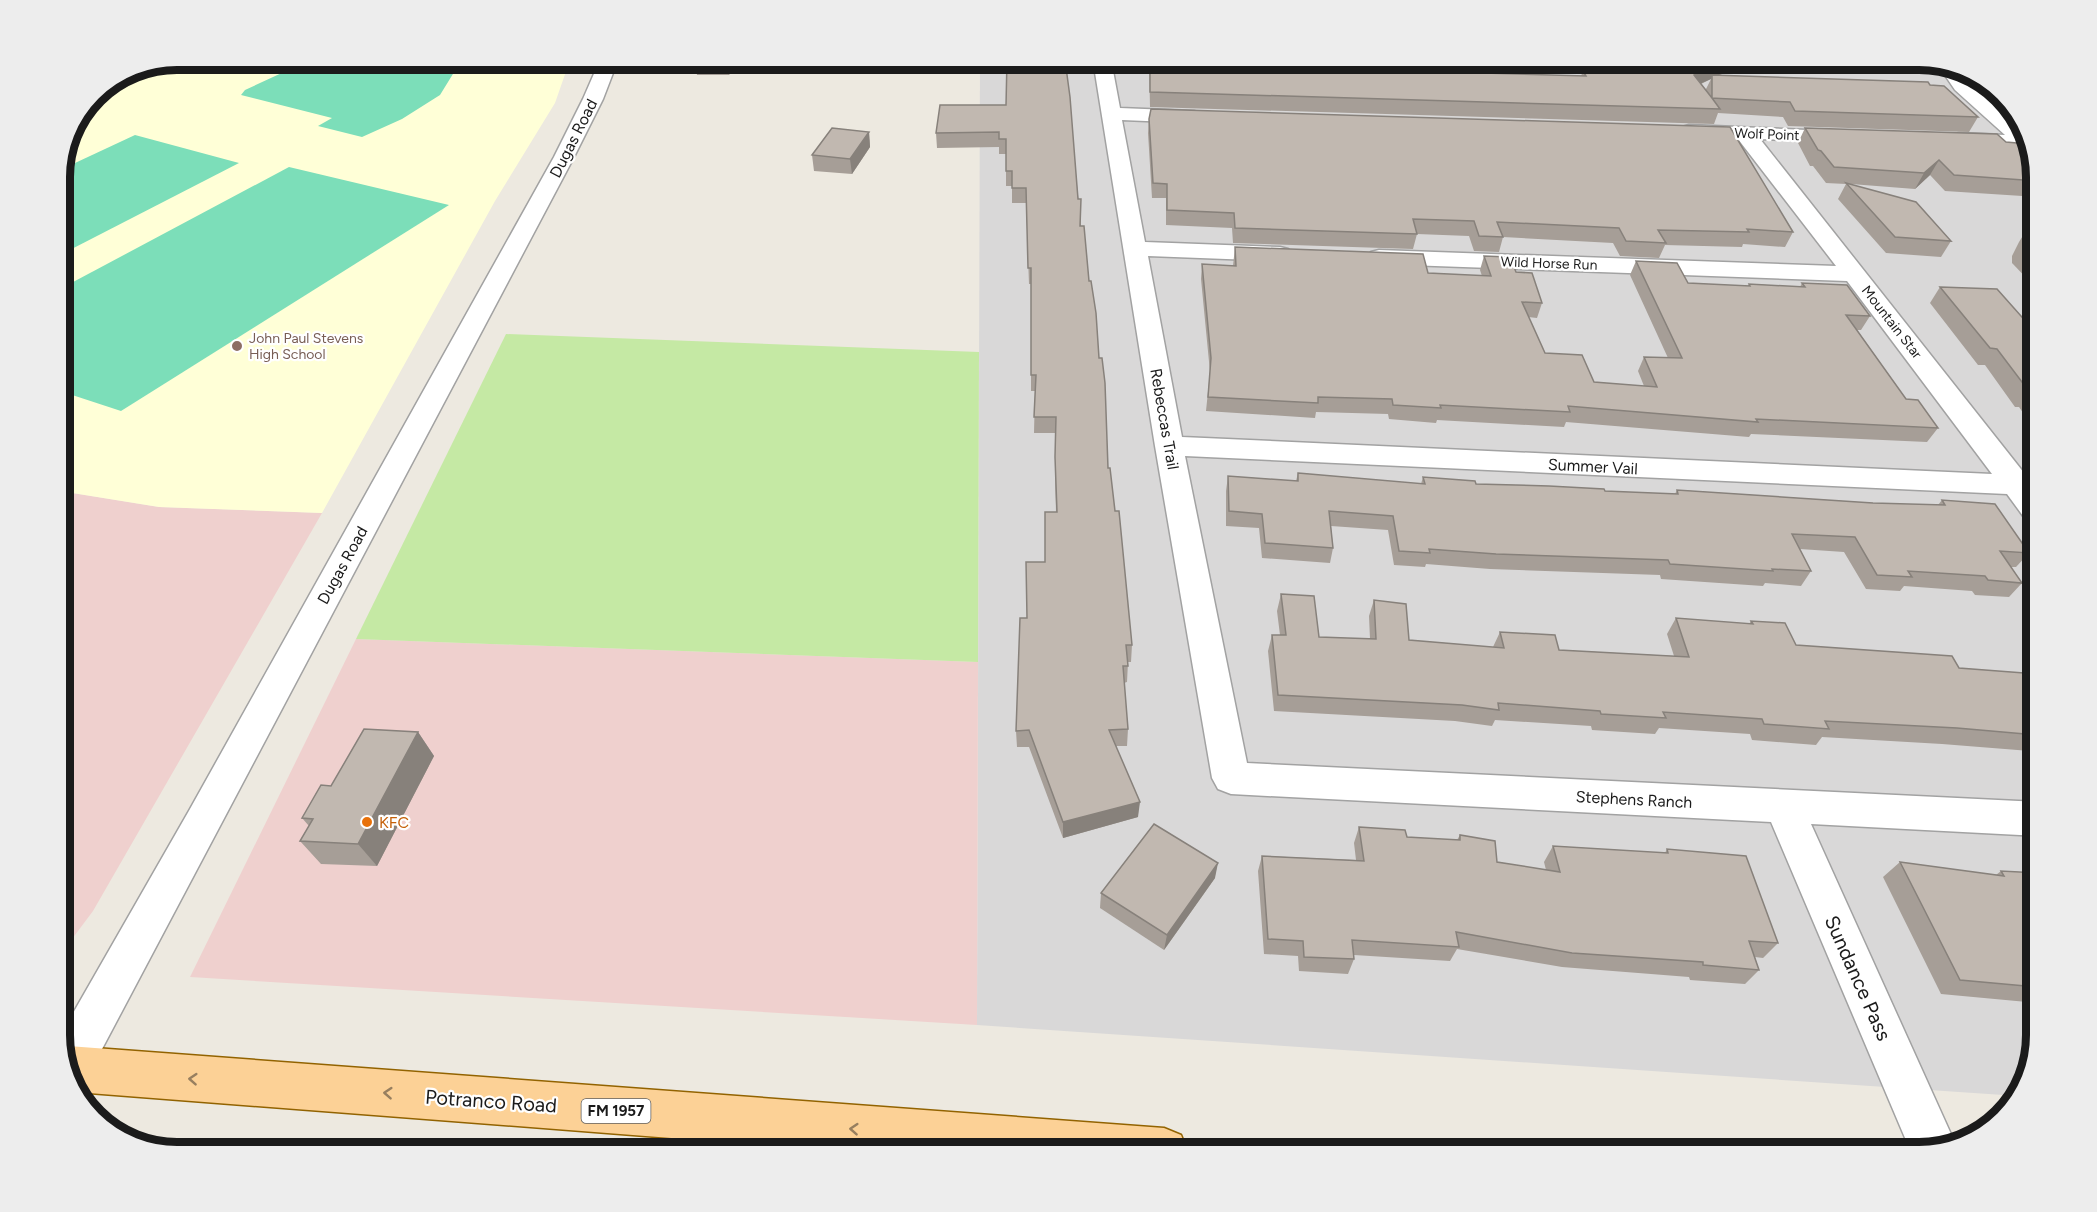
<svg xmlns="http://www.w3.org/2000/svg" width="2097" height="1212" font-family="Figtree,sans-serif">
<rect width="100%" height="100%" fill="#ede9e0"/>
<polygon fill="#d9d8d8" points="980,60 1919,60 1978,76 2017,113 2037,170 2037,1035 2021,1093 2018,1096 977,1025"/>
<g fill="#efd0ce">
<polygon points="60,491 159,507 322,513 93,911 69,943 60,950"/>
<polygon points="356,639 978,662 977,1025 190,977"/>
</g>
<polygon fill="#ffffd7" points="178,60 570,60 555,103 495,201 322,513 159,507 60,491 60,170 72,126 95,94 133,69"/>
<polygon fill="#c5e9a4" points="506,334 979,352 978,662 356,639"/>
<g fill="#7cdeb9">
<polygon points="310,60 452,60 456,69 440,95 402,119 362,137 318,126 332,118 241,95 245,90"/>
<polygon points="135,135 239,163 60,255 60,170"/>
<polygon points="289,167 449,205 121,411 60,391 60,289"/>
</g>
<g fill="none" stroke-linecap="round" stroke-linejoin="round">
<g stroke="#a2a2a2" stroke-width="3">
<g id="minor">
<polygon points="600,60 618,60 603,99 574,157 84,1083 74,1087 60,1036 190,809 554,157 583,99"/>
<polygon points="1093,60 1111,60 1120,108 1194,111 1201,113 1204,117 1201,121 1194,123 1122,120 1145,242 1280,247 1288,249 1292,254 1288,259 1280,261 1148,256 1182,437 1992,474 1847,281 1379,264 1371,262 1367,257 1371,252 1379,250 1836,266 1738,139 1689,137 1682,135 1679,131 1682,127 1689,125 1854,132 1857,136 1854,140 1847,142 1760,139 2028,478 2037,492 2037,523 2026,520 2007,494 1185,456 1247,763 2037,802 2037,836 1811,824 1955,1143 1920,1152 1911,1152 1771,822 1231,794 1218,789 1212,778 1155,446"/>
<polygon points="1941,66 1961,71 1969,82 2023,130 2029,148 1952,143 1949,139 1952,135 1959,133 2005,135 1955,90 1940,68"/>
</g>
</g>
<g stroke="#926300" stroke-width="3">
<polygon id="major" points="68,1046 1164,1128 1181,1135 1188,1152 853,1152 76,1092 62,1049"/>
</g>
<use href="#minor" fill="#fff" fill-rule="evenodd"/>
<use href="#major" fill="#fcd196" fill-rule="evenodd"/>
</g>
<g fill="#a69e97" fill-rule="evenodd">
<polygon points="694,60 736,60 729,75 697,75"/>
<polygon points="999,60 1065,60 1081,226 1089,281 1099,358 1108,468 1132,645 1131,662 1128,662 1127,682 1124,683 1128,729 1127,746 1116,746 1138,817 1063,838 1029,747 1017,747 1016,731 1027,618 1045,562 1056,512 1055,474 1056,433 1034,433 1035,391 1031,391 1031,284 1029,284 1026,203 1012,203 1012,186 1006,186 1006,154 999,154 999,147 937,148 936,133 1006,105 1007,64 999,64"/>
<path d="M1139 60H1215L1253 62V60H1427L1407 70 1581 76 1583 71 1752 60 1720 75 1930 85 1978 117 1969 132 1788 126 1783 117 1718 113 1714 124 1150 107 1149 60ZM1711 79 1706 89V91L1701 84Z"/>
<polygon points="1149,119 1793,232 1785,247 1743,244 1742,247 1665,245 1659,258 1620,256 1613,243 1503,237 1499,252 1474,251 1469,236 1417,234 1413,249 1233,243 1232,228 1166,225 1166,198 1152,198 1148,133"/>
<polygon points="1805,128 2006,142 2037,170 2037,197 1945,191 1930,175 1915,189 1851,184 1951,241 1941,257 1886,253 1838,199 1846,184 1826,183 1813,166 1810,166 1798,143"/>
<polygon points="869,132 870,147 852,174 814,171 812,155"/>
<polygon points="2037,223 2037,289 2012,263 2012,256 2019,242 2029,226"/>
<polygon points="1235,247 1428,273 1482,276 1480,270 1484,256 1516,272 1542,303 1537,318 1528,317 1545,353 1594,382 1644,386 1638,371 1644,357 1668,358 1630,275 1636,261 1688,283 1748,286 1749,284 1800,287 1802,283 1870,316 1861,330 1857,330 1906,399 1938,428 1927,442 1751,434 1749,437 1566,422 1564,427 1437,420 1436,423 1389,419 1388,414 1316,412 1315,418 1206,411 1210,372 1201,279 1202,264 1233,266"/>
<polygon points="1940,287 2037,334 2037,433 2019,407 2015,407 1985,365 1978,365 1930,303"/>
<polygon points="1298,473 1421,484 1423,477 1476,484 1605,491 1675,494 1677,490 1873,503 1938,505 1942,500 2029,553 2016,567 2011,567 2022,583 2009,597 1975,595 1972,591 1904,586 1900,591 1866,589 1844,552 1800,549 1811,571 1801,586 1765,583 1763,586 1661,579 1660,575 1490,569 1426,564 1425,567 1394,565 1388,530 1331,526 1333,548 1330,563 1262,558 1259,528 1226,526 1226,491 1228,476 1296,481"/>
<polygon points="1281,594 1319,637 1370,639 1369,616 1374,600 1409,640 1493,647 1500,632 1559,650 1674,656 1667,634 1676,618 1749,624 1751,621 1796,645 1959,668 2037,674 2037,756 2032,755 2030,751 1942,744 1822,737 1816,745 1752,740 1750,734 1659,728 1655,734 1592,730 1591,726 1495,720 1492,726 1455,721 1274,711 1268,651 1272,635 1280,635 1277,611"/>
<polygon points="2037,634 2037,670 2023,648"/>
<polygon points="418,732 434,756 377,866 321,864 300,841 309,826 302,818 331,786"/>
<polygon points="1359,827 1407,837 1457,840 1460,835 1497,862 1546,870 1544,862 1553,846 1665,853 1667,849 1778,943 1763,958 1755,957 1759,970 1745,984 1690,980 1689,977 1562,967 1457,949 1450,961 1354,955 1354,959 1348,974 1299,971 1298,956 1264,954 1258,871 1262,856 1356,860 1354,843"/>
<polygon points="1900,862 1996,875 2001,871 2037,873 2037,966 2035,965 2037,969 2037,995 2027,1002 1941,994 1883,877"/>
<polygon points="1215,878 1164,950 1100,908 1101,893"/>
</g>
<g fill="#87817b">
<polygon points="727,60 736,60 729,75"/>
<polygon points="1402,60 1427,60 1380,84 1383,70"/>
<polygon points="1727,60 1752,60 1712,78 1712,75 1711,79 1688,89 1694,75"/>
<polygon points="869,132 870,147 852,174 850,159"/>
<polygon points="1939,160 1930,175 1915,189 1924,173"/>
<polygon points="418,732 434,756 377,866 358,844"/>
<polygon points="1140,802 1138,817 1063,838 1063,822"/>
<polygon points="1218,863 1215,878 1164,950 1167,935"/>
</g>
<g fill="#c1b8b0" stroke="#87817b" stroke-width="1.5">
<polygon points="1007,60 1065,60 1070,97 1078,199 1081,199 1080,226 1084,226 1089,281 1091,281 1096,313 1099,358 1102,358 1105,383 1108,468 1110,468 1115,511 1119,511 1132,645 1126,645 1128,666 1123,666 1128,729 1109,730 1140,802 1063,822 1029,730 1016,731 1020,618 1027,618 1026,562 1045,562 1045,512 1057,512 1055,457 1056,417 1034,417 1036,375 1031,375 1031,268 1028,268 1026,188 1012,188 1012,171 1006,171 1006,139 999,139 999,132 936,133 940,105 1006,105"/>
<polygon points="1150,60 1215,60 1253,62 1253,60 1402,60 1383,70 1586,76 1583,71 1597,60 1727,60 1694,75 1712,98 1712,75 1928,82 1930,85 1944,86 1978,117 1795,111 1790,102 1712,98 1720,109 1150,92"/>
<polygon points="1151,109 1730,127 1793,232 1747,229 1749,232 1658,230 1666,243 1626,241 1619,228 1497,222 1503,237 1479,236 1474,221 1413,219 1417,234 1235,228 1234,213 1167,210 1167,184 1153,183 1149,119"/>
<polygon points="832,128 869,132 850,159 812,155"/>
<polygon points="1805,128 1997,134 2006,142 2028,144 2037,170 2037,181 1954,175 1939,160 1924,173 1834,167 1821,151 1818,150"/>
<polygon points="1846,183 1916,202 1951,241 1895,237"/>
<polygon points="2037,223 2037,261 2023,247 2023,240 2029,226"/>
<polygon points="1235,247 1423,254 1428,273 1491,276 1484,256 1510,257 1516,272 1532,273 1542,303 1522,302 1545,353 1582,355 1594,382 1657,387 1644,357 1682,358 1636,261 1677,263 1688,283 1750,286 1749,284 1805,287 1802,283 1847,285 1870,316 1846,315 1906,399 1918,400 1938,428 1756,419 1758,422 1568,406 1570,412 1440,405 1441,408 1393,405 1392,399 1318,397 1318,403 1208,397 1211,358 1202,264 1236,266"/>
<polygon points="1940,287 1997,289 2037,334 2037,397 2032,390 2028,390 1997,349 1990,348"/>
<polygon points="1298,473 1425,484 1423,477 1475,481 1476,484 1549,486 1604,489 1605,491 1678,494 1677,490 1873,503 1945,505 1942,500 1995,504 2029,553 2000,551 2022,583 1988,580 1985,576 1908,571 1912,577 1877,575 1855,537 1792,534 1811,571 1772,569 1773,571 1670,564 1668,560 1496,554 1429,549 1430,553 1399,551 1393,516 1329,511 1333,548 1265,543 1262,514 1229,511 1228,476 1298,481"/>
<polygon points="1281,594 1314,596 1319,637 1376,639 1374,600 1406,604 1409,640 1504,648 1500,632 1555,635 1559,650 1689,657 1676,618 1753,624 1751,621 1785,623 1796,645 1952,656 1959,668 2037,674 2037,735 1957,728 1825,721 1829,729 1764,724 1762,719 1663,712 1666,718 1601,714 1600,711 1498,703 1499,710 1462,705 1278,695 1272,635 1286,635"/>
<polygon points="364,729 418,732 358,844 300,841 313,819 302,818 321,785 331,786"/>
<polygon points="1154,824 1218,863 1167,935 1101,893"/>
<polygon points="1359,827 1405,830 1407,837 1460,840 1460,835 1495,841 1497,862 1560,872 1553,846 1668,853 1667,849 1746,856 1778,943 1749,941 1759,970 1703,965 1703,962 1572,953 1456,932 1459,947 1352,940 1354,959 1304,957 1303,941 1268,939 1262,856 1364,861"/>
<polygon points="1900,862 2004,876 2001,871 2037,873 2037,950 2026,949 2037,969 2037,987 1960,980"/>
</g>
<defs><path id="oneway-chevron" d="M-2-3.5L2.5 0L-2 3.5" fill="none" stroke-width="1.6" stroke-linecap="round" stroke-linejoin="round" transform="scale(1.5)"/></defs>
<g stroke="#977f5f">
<use href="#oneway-chevron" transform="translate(193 1079) rotate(-176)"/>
<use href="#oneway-chevron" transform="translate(388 1093) rotate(-176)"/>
<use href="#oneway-chevron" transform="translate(854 1129) rotate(-176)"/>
</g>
<circle fill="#8d6e63" stroke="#fff" stroke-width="2" cx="237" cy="346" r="6"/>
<circle fill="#e8710a" stroke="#fff" stroke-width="2" cx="367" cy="822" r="6"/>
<g text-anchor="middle" stroke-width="4.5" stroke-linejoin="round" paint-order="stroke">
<g font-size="14" fill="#1b1b1b" stroke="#fff">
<text transform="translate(1767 134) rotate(2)" y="5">Wolf Point</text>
<text transform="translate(1549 263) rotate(2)" y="5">Wild Horse Run</text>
<text transform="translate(1892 322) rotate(52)" y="5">Mountain Star</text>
</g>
<g font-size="14" fill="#785e54" stroke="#fff" text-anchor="start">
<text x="249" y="343">John Paul Stevens<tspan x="249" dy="16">High School</tspan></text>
</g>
<rect fill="#fff" stroke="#5f5f5f" stroke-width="1.5" x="581.5" y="1099" width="69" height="24" rx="4.5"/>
<g font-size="15" font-weight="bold" fill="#1b1b1b">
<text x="616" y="1116">FM 1957</text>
</g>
<g font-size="16" fill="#1b1b1b" stroke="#fff">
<text transform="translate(573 138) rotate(-63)" y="6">Dugas Road</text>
<text transform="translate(1165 419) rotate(80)" y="6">Rebeccas Trail</text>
<text transform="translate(1593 466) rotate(3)" y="6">Summer Vail</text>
<text transform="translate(342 565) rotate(-61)" y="6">Dugas Road</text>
<text transform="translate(1634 799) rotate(3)" y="6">Stephens Ranch</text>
</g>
<g font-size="16" fill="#c56008" stroke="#fff" text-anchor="start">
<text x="379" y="828">KFC</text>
</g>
<g font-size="20" fill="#1b1b1b" stroke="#fff">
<text transform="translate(1858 978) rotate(66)" y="7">Sundance Pass</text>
<text transform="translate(491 1101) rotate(4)" y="7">Potranco Road</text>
</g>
</g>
<path d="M0 0H2097V1212H0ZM177 70H1919A107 107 0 0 1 2026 177V1035A107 107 0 0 1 1919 1142H177A107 107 0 0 1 70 1035V177A107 107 0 0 1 177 70Z" fill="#ededed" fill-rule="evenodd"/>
<path fill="none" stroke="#1b1b1b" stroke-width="8" d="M177 70H1919A107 107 0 0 1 2026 177V1035A107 107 0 0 1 1919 1142H177A107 107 0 0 1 70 1035V177A107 107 0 0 1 177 70Z"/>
</svg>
